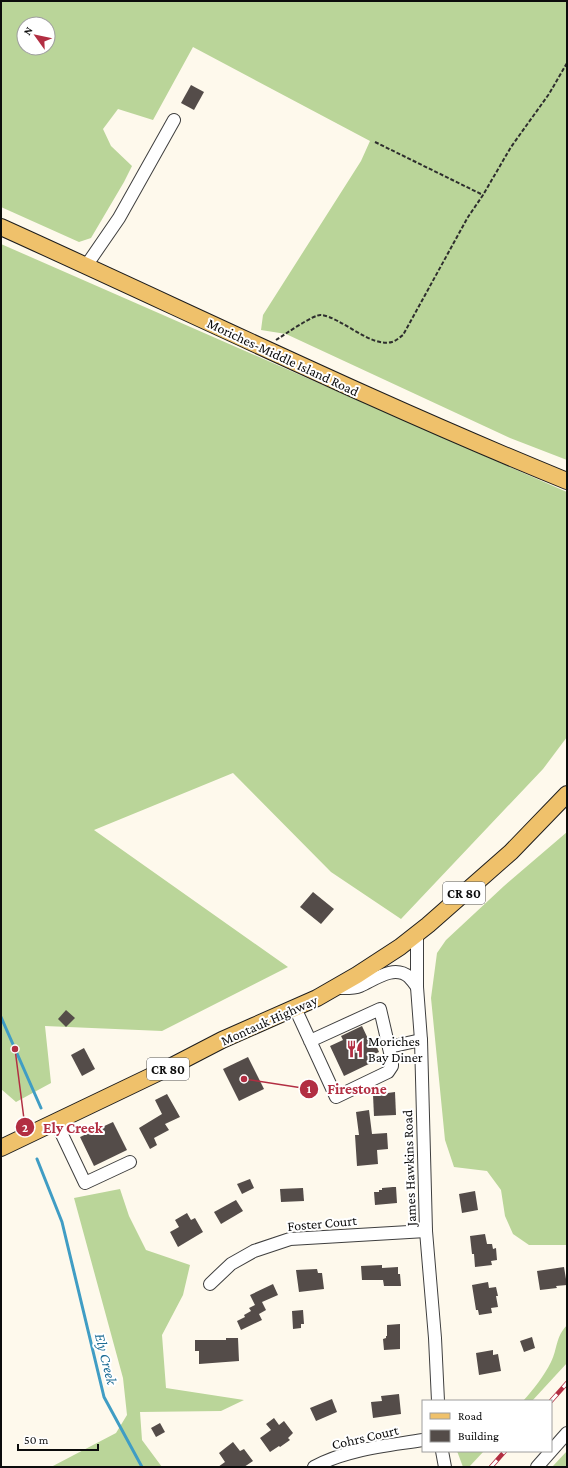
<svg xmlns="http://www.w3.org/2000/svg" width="568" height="1468" font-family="'Crimson Pro',serif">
<rect width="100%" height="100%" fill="#fef9ec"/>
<g fill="#bad599" fill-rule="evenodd">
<path d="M1 1H567V460L510 438 286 334 261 330 263 315 361 161 370 141 193 47 153 120 118 109 103 129 111 146 132 166 124 182 91 238 79 242 1 207ZM24 24H48V48H24Z"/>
<polygon points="1,244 567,492 567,737 543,769 401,919 331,872 233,773 94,830 288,967 162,1031 45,1026 51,1083 16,1102 1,1089"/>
<polygon points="567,832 567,1245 529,1245 513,1234 505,1216 501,1190 487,1171 454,1167 445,1140 431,998 437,953 446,940 504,886"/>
<polygon points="120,1189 129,1216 146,1250 190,1265 183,1295 162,1335 166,1388 244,1400 221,1411 140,1412 142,1440 162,1467 51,1467 116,1433 127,1415 123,1378 74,1198"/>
<path d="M567 1325V1363L532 1401H523C534 1389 544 1376 551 1362 558 1348 555 1338 567 1325Z"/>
<polygon points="457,1451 484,1451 469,1467 463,1467"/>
<polygon points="567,1451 567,1467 552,1467"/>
</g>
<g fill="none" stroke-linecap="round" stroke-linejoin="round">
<g stroke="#409dc4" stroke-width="3">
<polyline points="1,1017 41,1108"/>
<polyline points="37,1159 62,1222 104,1397 142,1467"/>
</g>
</g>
<g fill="#544c49">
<polygon points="191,85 204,92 194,110 181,103"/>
<polygon points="313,892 334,909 321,924 300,907"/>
<polygon points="66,1010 75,1018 66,1027 58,1019"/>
<polygon points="362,1026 370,1043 374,1041 379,1052 370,1056 373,1062 344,1076 330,1046 343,1040 341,1036"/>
<polygon points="84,1048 95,1069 82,1076 71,1055"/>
<polygon points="248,1057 264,1089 239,1101 223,1069"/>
<polygon points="395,1092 396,1115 374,1116 373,1095"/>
<polygon points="167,1094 180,1117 165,1124 169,1130 154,1138 157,1145 150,1149 139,1128 162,1114 155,1100"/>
<polygon points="369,1110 372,1134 387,1133 388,1149 377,1150 378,1164 357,1166 355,1135 359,1135 356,1112"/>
<polygon points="113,1122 127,1150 94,1166 80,1137 93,1131 92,1130 99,1126 100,1128"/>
<polygon points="250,1179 254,1188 242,1194 237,1184"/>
<polygon points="393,1187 396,1187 397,1203 375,1205 374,1192 379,1192 379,1190 382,1190 382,1188"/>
<polygon points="303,1188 304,1201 281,1202 280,1189"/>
<polygon points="475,1191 478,1210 462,1213 459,1194"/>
<polygon points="236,1200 243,1211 221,1224 214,1212"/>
<polygon points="187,1213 191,1220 195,1218 203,1232 178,1247 170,1232 179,1227 175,1220"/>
<polygon points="485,1234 487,1244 492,1244 493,1249 496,1248 497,1260 491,1261 492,1265 475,1267 474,1254 472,1254 470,1236"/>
<polygon points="382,1265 382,1268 398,1267 398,1274 400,1274 401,1286 384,1286 383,1280 362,1280 361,1266"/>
<polygon points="564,1267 567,1285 556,1286 557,1288 540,1290 537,1271"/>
<polygon points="317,1269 318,1273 322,1273 324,1289 299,1292 296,1270"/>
<polygon points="488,1282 489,1288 496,1287 498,1296 496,1296 498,1307 491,1308 492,1313 479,1315 478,1310 476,1310 472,1285"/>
<polygon points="273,1284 278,1295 262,1302 266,1310 259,1314 262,1320 241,1330 237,1321 245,1317 244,1315 251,1311 249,1308 255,1305 250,1295"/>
<polygon points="303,1310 304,1324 301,1324 301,1328 293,1329 292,1311"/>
<polygon points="400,1324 400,1349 384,1350 383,1339 386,1338 386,1336 387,1336 387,1325"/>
<polygon points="532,1337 535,1348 524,1352 520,1341"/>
<polygon points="226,1338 238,1338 239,1361 199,1364 199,1351 195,1351 195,1340 226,1340"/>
<polygon points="493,1350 493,1355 498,1354 501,1371 479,1375 476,1353"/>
<polygon points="399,1394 401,1414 373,1418 371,1402 382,1401 381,1396"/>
<polygon points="332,1399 337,1412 316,1421 310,1408"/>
<polygon points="274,1418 279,1425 284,1421 293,1433 288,1438 290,1440 280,1447 279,1446 270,1452 260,1438 271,1430 266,1424"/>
<polygon points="160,1423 165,1432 156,1437 151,1428"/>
<polygon points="233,1442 240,1451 244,1449 253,1461 244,1467 218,1467 225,1462 219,1453"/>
</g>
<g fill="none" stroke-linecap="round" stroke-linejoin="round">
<g stroke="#3f3f3f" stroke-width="14">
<g id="minor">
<polyline points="86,266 119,218 174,120"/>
<polyline points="417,934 417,987 421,1040 426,1231 435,1338 438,1401"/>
<path d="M335 988C343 988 353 989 360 986 374 980 394 964 409 977 412 980 415 984 417 987"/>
<polyline points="295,1008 336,1097 388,1072 392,1066 392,1061 380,1009 310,1041"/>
<polyline points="389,1047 421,1040"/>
<polyline points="56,1122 85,1183 130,1162"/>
<polyline points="210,1284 231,1264 254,1251 290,1239 426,1231"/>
<polyline points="442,1451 445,1467"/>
<path d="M314 1467C347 1449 386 1446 423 1440"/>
<polyline points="537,1467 567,1433"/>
</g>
</g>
<g stroke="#1d1d1d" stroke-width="18">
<g id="major">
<path d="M1 227C189 312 375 403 567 481"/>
<polyline points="1,1148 168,1068 222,1040 317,998 357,975 400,947 428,925 511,852 567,794"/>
</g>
</g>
<g stroke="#2e2e2e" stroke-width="2" stroke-dasharray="4 2" stroke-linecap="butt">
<polyline points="375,142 483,195"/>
<path d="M276 340C284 335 314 314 321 315 341 317 371 348 392 342 396 341 400 337 403 335L468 217 483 195 511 147 549 94 567 63"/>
</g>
<use href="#minor" stroke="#fff" stroke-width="12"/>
<use href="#major" stroke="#efc16b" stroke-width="16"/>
<g stroke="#b22e42" stroke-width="4.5">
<g id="rail">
<polyline points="551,1401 567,1383"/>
<polyline points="491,1467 505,1451"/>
</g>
</g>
<use href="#rail" stroke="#fff" stroke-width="3" stroke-dasharray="9" stroke-linecap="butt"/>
</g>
<defs>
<g id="restaurant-bare" transform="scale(1.38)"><path d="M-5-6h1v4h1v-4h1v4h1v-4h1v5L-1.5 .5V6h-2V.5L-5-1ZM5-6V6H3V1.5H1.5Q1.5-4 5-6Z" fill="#b22e42" stroke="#fff" stroke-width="2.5" paint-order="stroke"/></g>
</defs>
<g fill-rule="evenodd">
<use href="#restaurant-bare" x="355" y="1049"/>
</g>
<g text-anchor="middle" stroke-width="4" stroke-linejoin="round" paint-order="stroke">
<g fill="#fff" stroke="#555" stroke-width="1">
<rect x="443" y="882" width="42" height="22" rx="3"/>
<rect x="147" y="1058" width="42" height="22" rx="3"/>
</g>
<g font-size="13" font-weight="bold" fill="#0c0c0c">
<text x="464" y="898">CR 80</text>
<text x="168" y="1074">CR 80</text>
</g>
<g font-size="14" fill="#0c0c0c" stroke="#fff">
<text transform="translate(283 357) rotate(25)" y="5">Moriches-Middle Island Road</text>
<text transform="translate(269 1020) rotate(-24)" y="5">Montauk Highway</text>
<text transform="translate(409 1168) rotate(-92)" y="5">James Hawkins Road</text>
<text transform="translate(322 1223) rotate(-5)" y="5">Foster Court</text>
<text transform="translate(365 1437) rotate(-13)" y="5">Cohrs Court</text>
</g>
<g font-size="14" fill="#0c0c0c" stroke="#fff" text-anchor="start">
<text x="368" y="1046">Moriches<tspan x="368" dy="16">Bay Diner</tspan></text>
</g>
<g font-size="15" font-style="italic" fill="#1e6d95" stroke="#fff">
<text transform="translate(106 1359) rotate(76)" y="5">Ely Creek</text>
</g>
</g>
<path fill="none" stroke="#b22e42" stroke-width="1.5" d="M244 1079L309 1089M15 1049L25 1127"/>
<g fill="#b22e42" stroke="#fff" stroke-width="1.5">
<circle cx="244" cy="1079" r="4"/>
<circle cx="15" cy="1049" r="4"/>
<circle cx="309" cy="1089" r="10"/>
<circle cx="25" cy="1127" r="10"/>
</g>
<g font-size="12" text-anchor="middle" font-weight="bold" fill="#fff">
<text x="309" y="1093">1</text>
<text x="25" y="1132">2</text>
</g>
<g font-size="15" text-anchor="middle" font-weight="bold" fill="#b22e42" stroke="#fff" stroke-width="4" stroke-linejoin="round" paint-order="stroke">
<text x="357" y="1094">Firestone</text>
<text x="73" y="1133">Ely Creek</text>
</g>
<rect width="568" height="1468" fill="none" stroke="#0c0c0c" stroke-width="4"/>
<rect x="422" y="1400" width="130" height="52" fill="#ffffff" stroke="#9e9e9e"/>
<rect x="430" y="1413" width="20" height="6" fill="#efc16b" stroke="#9e9e9e"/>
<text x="458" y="1420" font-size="12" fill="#0c0c0c">Road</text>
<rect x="430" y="1430" width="20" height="12" fill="#544c49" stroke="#9e9e9e"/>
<text x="458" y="1440" font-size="12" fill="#0c0c0c">Building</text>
<g transform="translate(36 36) rotate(303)"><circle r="19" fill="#ffffff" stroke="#9e9e9e"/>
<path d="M0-3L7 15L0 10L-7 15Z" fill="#b22e42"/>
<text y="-6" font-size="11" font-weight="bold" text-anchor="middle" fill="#0c0c0c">N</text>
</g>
<path d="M18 1444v6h80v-6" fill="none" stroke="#0c0c0c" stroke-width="2"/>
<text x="24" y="1444" font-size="12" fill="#0c0c0c" stroke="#ffffff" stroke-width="3" paint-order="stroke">50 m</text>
</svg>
